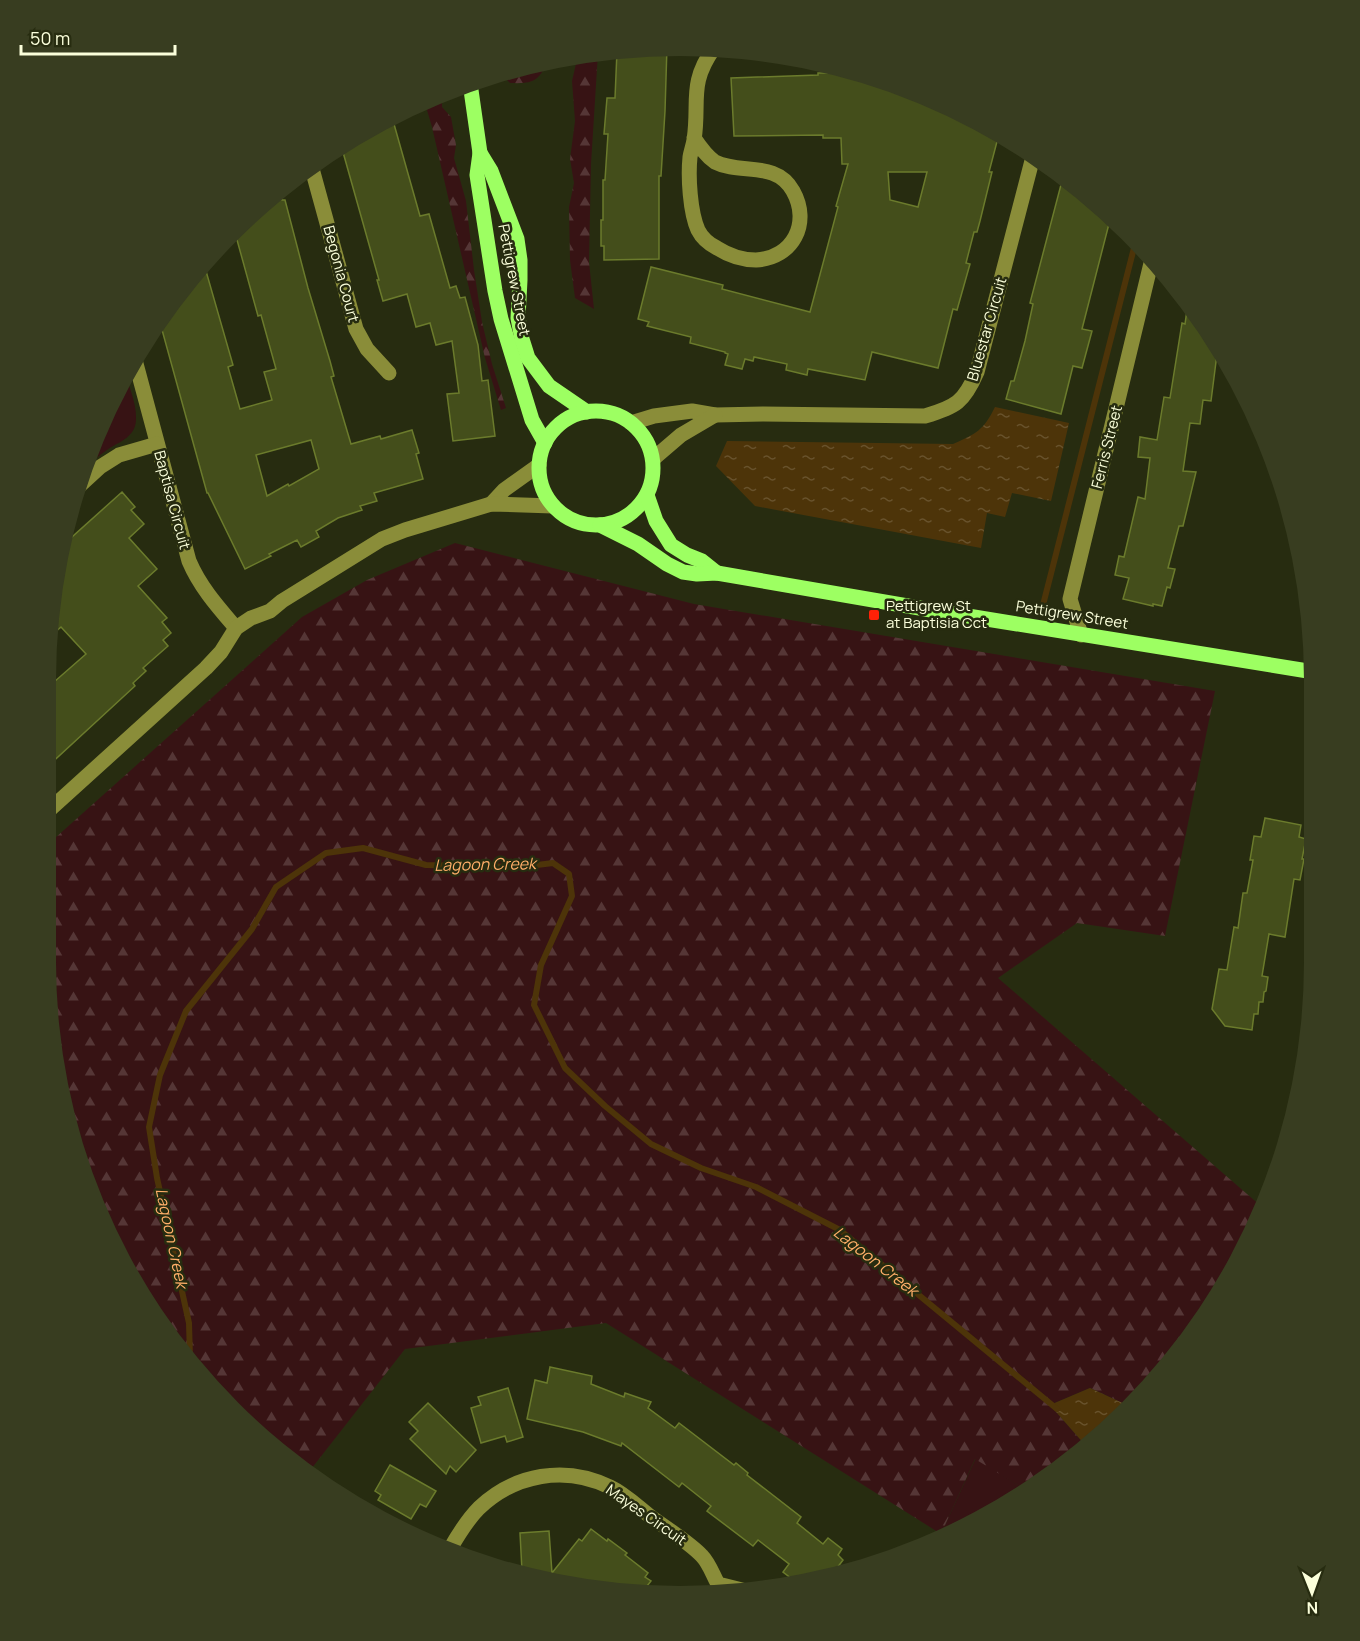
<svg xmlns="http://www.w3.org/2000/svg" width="1360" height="1641" font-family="Manrope,sans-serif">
<defs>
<pattern id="forest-firs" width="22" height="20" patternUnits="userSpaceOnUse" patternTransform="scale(1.5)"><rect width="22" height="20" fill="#371314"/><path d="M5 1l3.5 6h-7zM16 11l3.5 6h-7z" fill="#553636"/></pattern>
<pattern id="water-ripples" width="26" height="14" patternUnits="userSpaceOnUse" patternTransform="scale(1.5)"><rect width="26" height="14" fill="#4d3409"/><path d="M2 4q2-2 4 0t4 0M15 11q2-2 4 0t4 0" fill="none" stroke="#68522c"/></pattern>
</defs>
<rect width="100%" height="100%" fill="#272c10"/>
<g fill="#371314">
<path d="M126 376C130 389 136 404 136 417 137 437 120 441 107 450 98 456 90 464 82 471L93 437Z"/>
<polygon points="976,1458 1024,1489 938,1539 941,1534"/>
</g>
<g fill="url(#forest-firs)">
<polygon points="598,53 591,164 589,262 594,309 575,298 570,260 569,207 574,183 570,159 575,121 572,81 578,55"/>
<path d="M549 59C539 81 534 84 510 83L501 74Z"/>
<polygon points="442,92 442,107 451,117 456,145 454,158 466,201 474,270 482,322 492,364 506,408 501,410 485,358 432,127 424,100"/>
<polygon points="455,543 694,604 1215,691 1165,936 1077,923 998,978 1262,1207 1230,1279 1157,1380 1129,1406 1090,1388 1050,1405 1086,1446 1066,1465 1024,1489 975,1459 941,1534 606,1323 405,1349 308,1473 231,1410 130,1278 67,1125 45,961 45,847 302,617 367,580"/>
</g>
<g fill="url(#water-ripples)">
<path d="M995 407 1069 423 1051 501 1012 493 1005 517 987 513 981 548 755 506 716 466 727 441 953 444C976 434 984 430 995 407Z"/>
<polygon points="1090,1388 1129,1406 1086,1446 1050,1405"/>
</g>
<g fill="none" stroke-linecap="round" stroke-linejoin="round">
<g stroke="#4d3409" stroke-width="6">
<polyline points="1043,605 1136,240"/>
<polyline points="190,1357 189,1323 157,1178 149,1127 160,1075 186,1011 252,929 276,887 326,853 363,848 426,865 521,867 553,863 569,874 572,896 541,965 534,1005 565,1068 605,1106 651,1144 701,1168 756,1187 840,1230 1057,1409"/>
</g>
</g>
<g fill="#444e1b" stroke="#6b7b2c" stroke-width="1.5" fill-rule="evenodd">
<polygon points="667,46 665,111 661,176 659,176 659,259 604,260 604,246 601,246 601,220 603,220 603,180 605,180 608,134 604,134 607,98 615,98 617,51"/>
<path d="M846 70 923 93 999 134 989 172H992L980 221 977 232H974L966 263 970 264 957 310 953 309 938 368 872 352 865 380 808 369 807 375 786 370 787 364 754 357 753 361 745 359 742 369 725 365 728 354 725 353V352L690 343 691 337 647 326 649 322 638 319 651 267 723 285 722 289 810 312 838 207 836 206 848 164H842L841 138H823V135L734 136 731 78 818 75V73H846ZM888 172H927L918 207 890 200Z"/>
<polygon points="392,117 420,216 429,214 450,288 456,286 460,298 465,297 478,345 482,381 488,380 495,436 453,441 447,394 459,393 452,341 436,345 430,323 416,327 407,294 383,301 377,280 379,280 341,145"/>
<polygon points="1063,177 1111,216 1082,329 1092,331 1082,368 1073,366 1061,414 1006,399 1011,381 1014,381 1025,341 1033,304 1030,303"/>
<path d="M280 191 282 200H285L308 288 330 361 334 376 331 377 351 444 380 436 381 439 412 430 419 453 416 454 423 479 374 493 377 501 360 506 362 510 338 518 316 531 319 537 301 547 297 540 269 554 271 556 245 569 208 493H207L159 319 204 264 233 365 228 367 240 409 272 400 264 372 276 369 261 315 258 316 234 229ZM311 440 319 469 289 486 288 484 267 496 256 455Z"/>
<polygon points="1188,303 1208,327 1218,346 1211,401 1203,400 1200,424 1190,423 1183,471 1196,472 1183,526 1179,526 1168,568 1175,569 1170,588 1167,587 1162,606 1153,604 1153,606 1123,599 1129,578 1115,575 1119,556 1124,557 1138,497 1145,499 1150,458 1138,457 1140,437 1157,440 1164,397 1170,398 1182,323 1185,324"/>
<polygon points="122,492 135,507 131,510 144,524 129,538 157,569 138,586 167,618 162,622 171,633 163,640 168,646 143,668 146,671 133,683 135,686 46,768 46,689 86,654 61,627 46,640 62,546"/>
<polygon points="1265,818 1301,825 1299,837 1306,839 1302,859 1304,859 1300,880 1294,879 1285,937 1269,934 1262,976 1268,977 1266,991 1264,992 1263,1002 1259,1002 1258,1014 1254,1014 1252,1030 1225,1026 1212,1009 1219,969 1227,970 1234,927 1238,928 1243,893 1247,893 1253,860 1250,860 1254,836 1261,837"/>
<polygon points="550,1367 592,1376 591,1384 624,1397 625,1393 651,1402 648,1408 675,1428 679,1423 734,1465 736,1463 748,1473 747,1475 801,1517 797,1523 823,1544 828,1538 842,1549 838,1555 843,1560 834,1572 796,1582 783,1572 789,1564 758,1540 753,1546 707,1511 711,1506 682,1483 679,1487 622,1443 621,1446 583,1432 527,1419 535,1380 547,1383"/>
<polygon points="508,1388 523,1437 507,1442 505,1436 481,1443 471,1408 481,1405 478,1397"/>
<polygon points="428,1403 476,1450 456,1472 450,1466 446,1474 410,1439 418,1431 409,1422"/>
<polygon points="390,1465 436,1491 426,1507 420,1504 411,1519 378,1500 381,1495 375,1491"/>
<polygon points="591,1529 607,1541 608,1539 627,1553 625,1555 648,1573 645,1577 651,1581 640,1595 522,1571 520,1533 549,1531 552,1573 579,1539 582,1541"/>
</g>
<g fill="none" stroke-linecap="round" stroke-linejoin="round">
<g stroke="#8a8d39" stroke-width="15">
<path d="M694 138C700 147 706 156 715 162 740 175 776 160 793 191 811 223 793 258 756 260 743 260 728 255 717 248 709 244 702 238 698 230 690 212 688 177 690 157 691 151 693 146 694 140 700 102 688 84 714 48"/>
<polyline points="311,165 356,329 367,349 389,373"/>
<path d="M135 360 189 561C200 587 218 607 236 628"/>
<path d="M631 423 654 416 692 411 715 415 763 414 925 416C956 407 964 402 977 372L1034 153"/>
<polyline points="653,459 681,435 715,415"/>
<polyline points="76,489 100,467 119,455 157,444"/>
<polyline points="491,504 504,490 539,465"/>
<polyline points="1081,635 1070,599 1152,259"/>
<polyline points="46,813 206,668 221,652 236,628 251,618 270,611 282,601 382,539 405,530 491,504 553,506"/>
<path d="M450 1549C458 1535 467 1520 479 1508 515 1474 565 1465 610 1487 625 1494 638 1507 651 1517 666 1528 690 1543 702 1556 709 1563 713 1575 718 1584L746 1591"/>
</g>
<g stroke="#9dff62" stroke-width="15">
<polyline points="470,83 480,153 477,175 495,291 501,319 532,420 545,443"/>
<polyline points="480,153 491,171 517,239 520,260 520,280 518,318 522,339 528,358 549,386 587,412"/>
<circle cx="596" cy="468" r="57"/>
<polyline points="647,495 656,521 671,545 687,555 702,561 717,573"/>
<polyline points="600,525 638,544 667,564 683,572 697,574 717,573 931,610 1314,672"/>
</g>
</g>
<rect fill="#ff2107" stroke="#272c10" stroke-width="2" x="868" y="609" width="12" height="12" rx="3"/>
<g text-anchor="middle" stroke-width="5" stroke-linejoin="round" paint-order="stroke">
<g font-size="15" fill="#fbffdb" stroke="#272c10">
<text transform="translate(341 274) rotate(75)" y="5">Begonia Court</text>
<text transform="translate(514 280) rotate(79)" y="5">Pettigrew Street</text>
<text transform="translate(987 329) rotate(-74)" y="5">Bluestar Circuit</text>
<text transform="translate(1107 447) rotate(-76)" y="5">Ferris Street</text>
<text transform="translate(172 500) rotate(75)" y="5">Baptisa Circuit</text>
<text transform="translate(1072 615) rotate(9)" y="5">Pettigrew Street</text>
<text transform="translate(646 1515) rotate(35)" y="5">Mayes Circuit</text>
</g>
<g font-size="15" fill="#fbffdb" stroke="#272c10" text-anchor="start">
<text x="886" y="611">Pettigrew St<tspan x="886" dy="17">at Baptisia Cct</tspan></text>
</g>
<g font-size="16" font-style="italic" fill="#ffaf69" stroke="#272c10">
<text transform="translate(485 864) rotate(-1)" y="6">Lagoon Creek</text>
<text transform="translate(172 1238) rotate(78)" y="6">Lagoon Creek</text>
<text transform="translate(876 1261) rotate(38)" y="6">Lagoon Creek</text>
</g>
</g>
<path d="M0 0H1360V1641H0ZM680 56H680A624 624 0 0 1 1304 680V962A624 624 0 0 1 680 1586H680A624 624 0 0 1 56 962V680A624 624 0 0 1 680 56Z" fill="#383d20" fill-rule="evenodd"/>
<g transform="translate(1312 1593) rotate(179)" stroke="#272c10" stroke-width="4.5" paint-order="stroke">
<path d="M0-4.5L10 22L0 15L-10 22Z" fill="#fbffdb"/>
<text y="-9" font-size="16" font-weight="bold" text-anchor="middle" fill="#fbffdb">N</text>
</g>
<path d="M21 45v9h154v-9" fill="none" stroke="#fbffdb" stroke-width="3"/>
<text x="30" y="45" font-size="18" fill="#fbffdb" stroke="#272c10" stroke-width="4.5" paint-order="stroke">50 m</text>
</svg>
